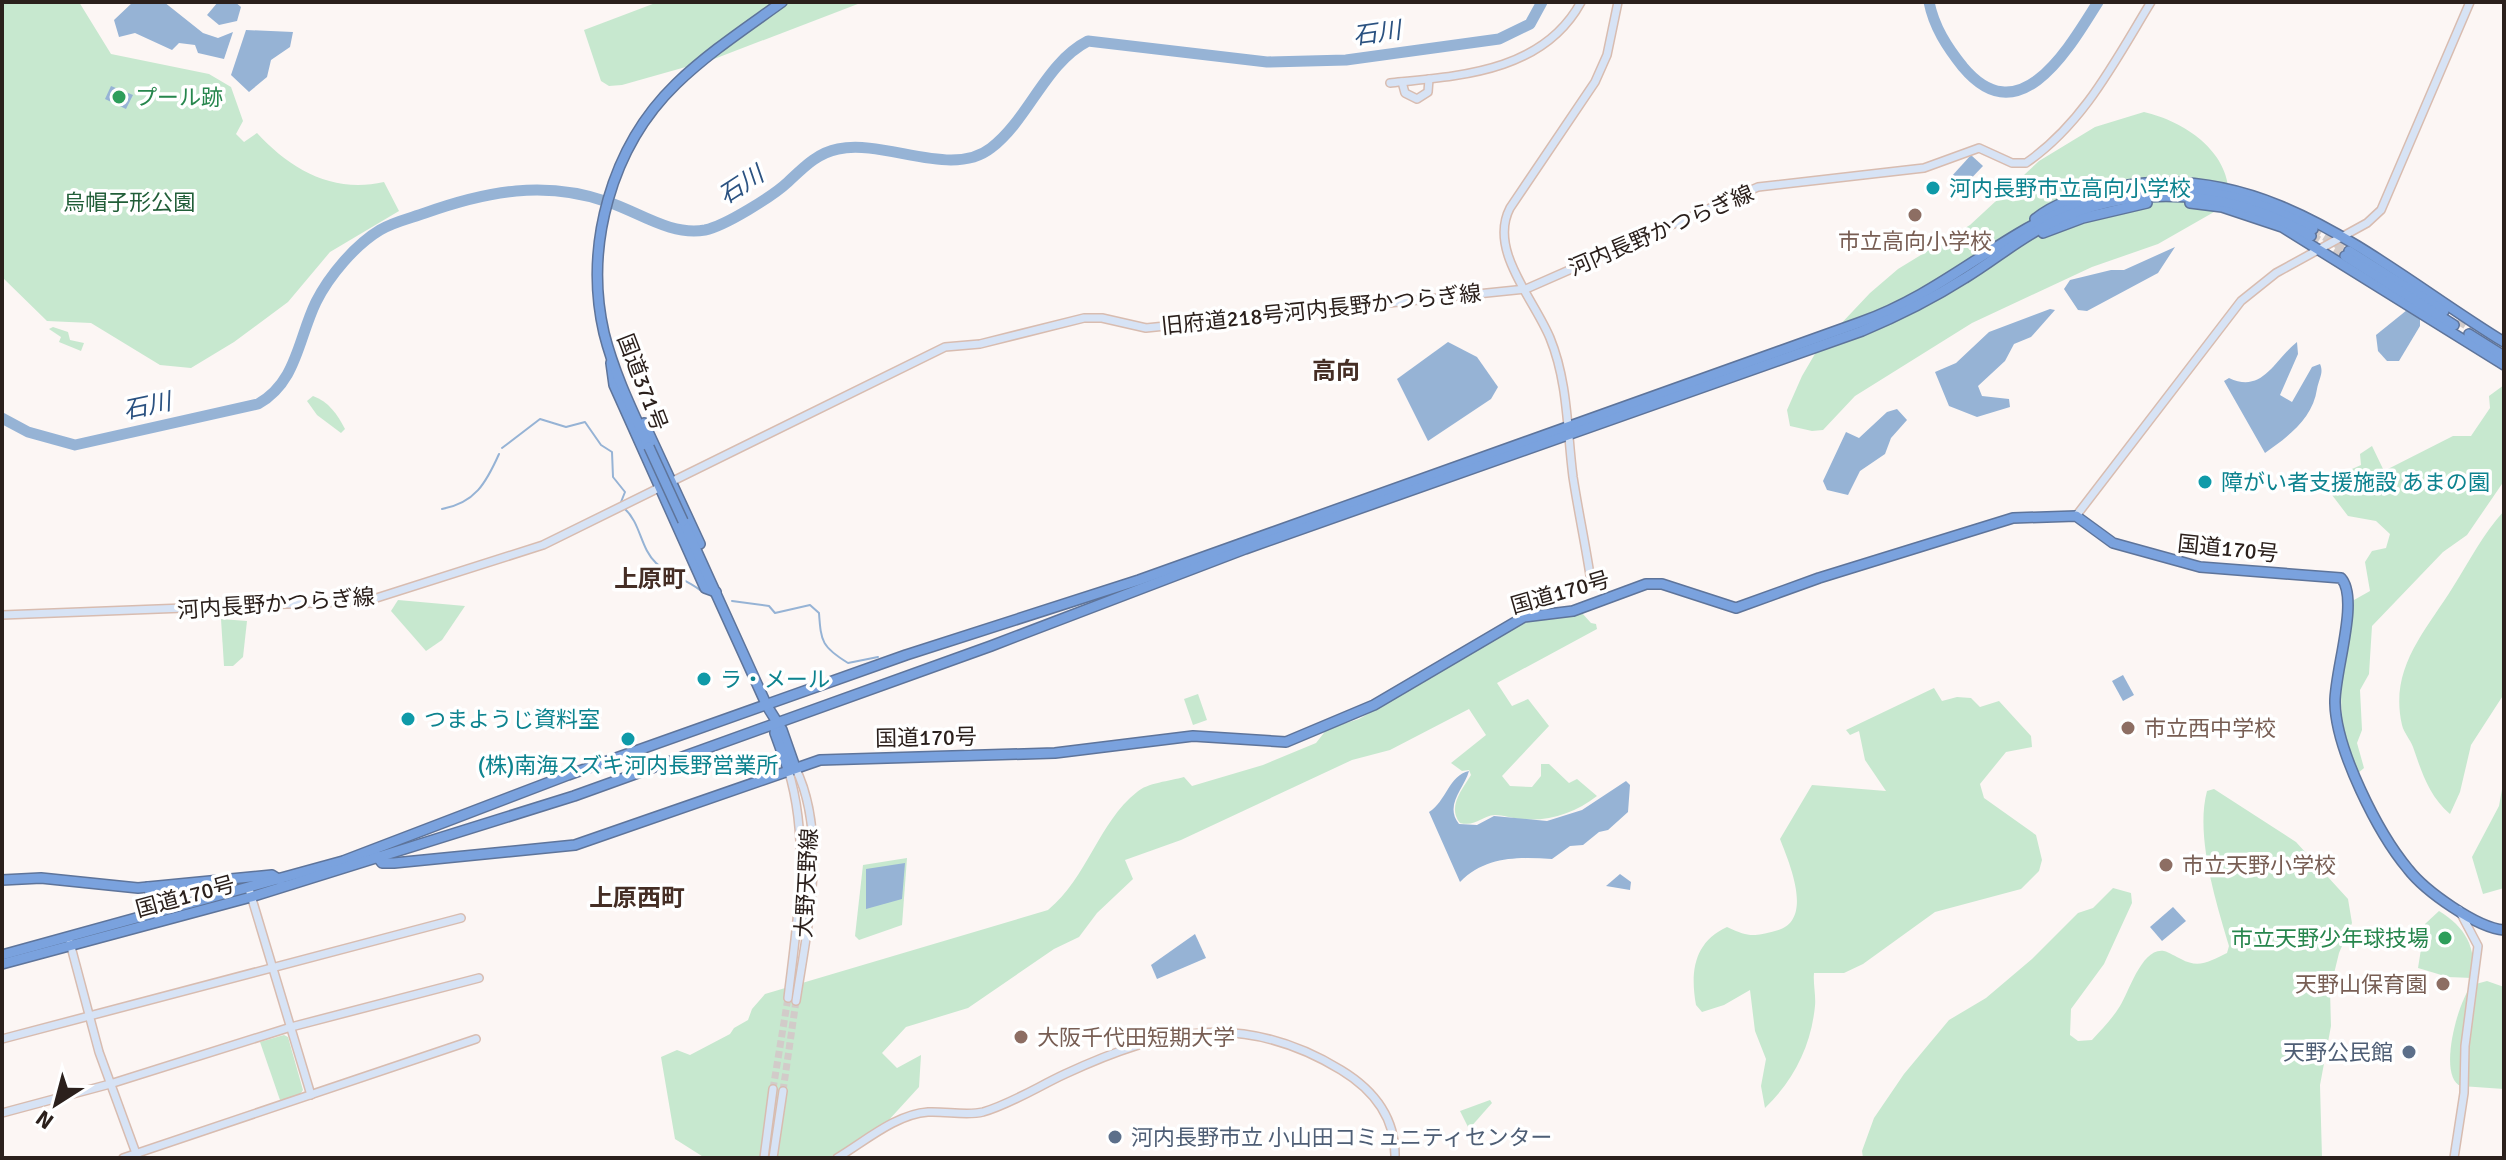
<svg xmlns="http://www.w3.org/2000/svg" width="2506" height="1160" font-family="Signika,'Noto Sans JP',sans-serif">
<rect width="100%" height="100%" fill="#fcf6f4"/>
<g fill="#c7e8cf">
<path d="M2 2H79L111 54 209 74 231 87 243 121 236 134 244 142 257 133C290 169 333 194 384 182L399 211 330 252 288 302 234 342 191 368 160 365 91 323 47 321 2 277Z"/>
<polygon points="658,2 863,2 714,59 622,85 609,86 601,81 584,30"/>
<path d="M2144 112C2187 122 2235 155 2228 204L2158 244 2092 267 1972 323 1855 396 1823 430 1812 431 1790 426 1787 410 1802 376 1819 347 1870 293 1898 269 1970 225 2039 161 2095 127Z"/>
<polygon points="53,327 68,332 70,340 84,343 81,351 59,342 61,337 49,329"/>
<path d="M2504 385V481L2467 535 2443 552 2372 626 2369 674 2360 690 2362 730 2357 743 2364 768 2357 774C2331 718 2342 659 2354 600L2370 591 2365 562 2372 551 2386 548 2390 534 2376 521 2348 516 2332 495 2330 487 2343 473 2361 465 2360 454 2372 446 2384 471 2453 436H2471L2490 408 2489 396Z"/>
<path d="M313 396C329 402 337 414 345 429L341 433 317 415 307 401Z"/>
<path d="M2504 511V694L2471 745 2460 792 2450 814C2429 796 2422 773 2413 747 2410 739 2404 733 2402 725 2389 668 2425 632 2453 587 2470 560 2483 534 2504 511Z"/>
<polygon points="398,600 465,606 442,640 426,651 391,611"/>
<path d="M1582 613 1591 623 1596 624 1597 629 1497 683 1512 706 1528 699 1549 726 1502 776 1510 786 1532 787 1541 776V764H1549L1569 783 1577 779 1597 796C1575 813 1549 822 1520 819 1512 818 1503 815 1495 815 1481 816 1476 827 1460 823 1447 807 1462 790 1471 775L1469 770 1462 771 1451 763 1486 735 1469 709 1390 750 1352 760 1181 840 1125 860 1133 879 1097 913 1079 937 1054 949 968 1008 906 1027 882 1053 897 1068 921 1055 919 1087 887 1122 829 1158H705L675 1139 661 1057 677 1050 690 1055 730 1034 734 1028 748 1020 752 1009 765 994 1048 910C1088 877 1098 823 1137 792 1147 783 1170 781 1184 777L1192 786 1263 765 1316 743 1327 729 1359 719 1527 620Z"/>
<polygon points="221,619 247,621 243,657 233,666 224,666"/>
<path d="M1934 688 1942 701 1957 697 1971 698 1980 707 1999 701 2031 736 2032 747 2006 752 1980 784 1984 798 2036 835 2042 860 2039 871 2021 889 1935 912 1863 964 1844 973H1814C1813 984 1816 995 1815 1006 1811 1046 1794 1080 1765 1108L1761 1086 1766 1059 1755 1031 1750 990 1724 1005 1702 1012 1696 1005C1690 972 1694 942 1727 927 1749 937 1752 937 1775 931 1815 922 1790 865 1780 839L1812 785 1886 791 1865 760 1859 731 1850 735 1846 730Z"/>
<polygon points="1198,694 1207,720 1193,725 1184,699"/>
<polygon points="2504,778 2504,888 2483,894 2472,857 2499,806"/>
<path d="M2214 789 2296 842 2348 899 2352 923 2339 953 2330 990 2331 1026 2320 1085 2322 1158H1863L1862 1151 1874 1118 1904 1074 1949 1020 1986 998 2032 959 2078 913 2093 908 2113 888 2131 893 2132 903 2104 964 2071 1009 2070 1035 2078 1041 2092 1040C2102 1029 2112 1019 2120 1006 2129 992 2142 947 2164 951 2169 952 2176 957 2181 959 2199 969 2210 961 2227 953L2229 946C2216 902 2195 836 2207 791Z"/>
<polygon points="907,858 902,925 859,940 855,936 863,865"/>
<path d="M2439 911C2465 927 2477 947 2472 978L2448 977 2418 968 2425 924Z"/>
<path d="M2487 981 2504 987V1089L2461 1086C2437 1077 2458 1000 2472 985Z"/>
<polygon points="284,1035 288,1037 303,1090 299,1096 280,1100 260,1042"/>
<polygon points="1490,1100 1492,1103 1469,1129 1460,1111"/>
</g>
<g fill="#96b3d5">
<polygon points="133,2 164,2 203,33 218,38 233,32 224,59 198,53 195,45 179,43 172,50 135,33 119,37 114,20"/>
<polygon points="218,2 235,2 241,7 237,21 219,25 207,15"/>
<polygon points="246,30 293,32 290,47 271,60 267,77 249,92 231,75"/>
<polygon points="111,86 133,95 126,109 105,99"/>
<polygon points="1971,155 1983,166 1962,188 1951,177"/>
<polygon points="2175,247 2158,273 2087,311 2078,310 2064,289 2070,280 2111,270 2124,270"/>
<polygon points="2050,309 2055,310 2031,337 2014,344 2005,361 1978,386 1982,396 2009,399 2010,407 1977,417 1949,406 1935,372 1956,363 1989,332"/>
<polygon points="2407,310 2420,319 2420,326 2399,361 2387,361 2378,351 2376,335"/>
<polygon points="1448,342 1477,357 1498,387 1491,399 1428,441 1397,379"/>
<path d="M2297 342 2298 354 2280 395 2292 402 2312 367 2320 364C2324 373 2319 378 2317 389 2313 418 2288 437 2265 453L2224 381 2229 378C2263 394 2274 360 2297 342Z"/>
<polygon points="1897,409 1907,420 1891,438 1885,454 1860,471 1848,495 1827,490 1823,481 1846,432 1859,438 1887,412"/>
<polygon points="2123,675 2134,695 2123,701 2112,681"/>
<path d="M1469 771C1464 789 1444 805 1459 824L1477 825 1494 816 1547 821 1582 810 1626 781 1630 785 1628 812 1608 830 1599 832 1583 845 1570 846 1552 859C1518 857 1486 856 1460 882L1429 812C1446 802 1449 775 1469 771Z"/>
<polygon points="905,863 902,899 866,909 866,869"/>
<polygon points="1620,874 1631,882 1630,890 1606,886"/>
<polygon points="2173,907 2186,921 2162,941 2150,927"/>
<polygon points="1195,934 1206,958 1157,979 1151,965"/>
</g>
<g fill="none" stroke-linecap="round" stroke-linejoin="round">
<g stroke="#96b3d5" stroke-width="2">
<polyline points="502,448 540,419 566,427 585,422 601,445 612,452 613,477 625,492 621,502"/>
<path d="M624 508C641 523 640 548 656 563 669 575 686 579 700 590"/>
<path d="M442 509C475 503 486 483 499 454"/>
<path d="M732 601 769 606 775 613 810 605 819 613C821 642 822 647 848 663L878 657"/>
</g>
<g stroke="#96b3d5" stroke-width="11">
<path d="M1929 2C1934 27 1947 47 1963 67 2020 135 2069 48 2098 2"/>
<path d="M2 418 28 432 75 445 258 404C297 382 298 339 316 302 329 276 355 245 380 230 393 222 411 218 425 213 487 191 545 180 608 202 639 212 670 236 705 230 725 226 773 196 788 182 803 168 817 153 838 149 885 139 952 179 991 148 1029 119 1045 63 1088 41L1267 62 1346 60 1499 39 1530 24 1542 2"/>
</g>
<g stroke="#d2cbc9" stroke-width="7" stroke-dasharray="7 3.5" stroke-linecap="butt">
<polyline points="773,1089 788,998"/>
<polyline points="783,1091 796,1001"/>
</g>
<g stroke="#d2cbc9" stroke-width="9" stroke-dasharray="9 4.5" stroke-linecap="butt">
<polyline points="2313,229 2349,251"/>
<polyline points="2311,236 2345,256"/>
<polyline points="2458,320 2473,329"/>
</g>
<g stroke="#d8bcb0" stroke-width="10">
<g id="secondary">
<polyline points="1402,82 1405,93 1417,99 1428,92 1429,79"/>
<path d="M1390 83C1460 76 1543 72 1581 2"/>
<polyline points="2076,516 2241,301 2276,273 2367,223 2381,210 2470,2"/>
<path d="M1590 575C1585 542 1578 510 1573 477 1567 430 1568 382 1550 338 1534 299 1488 250 1510 208L1595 82 1607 55 1618 2"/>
<path d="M2 615 367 601 543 545 945 347 980 344 1084 318H1102L1146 328 1526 289 1758 187 1924 168 1979 148 2012 163H2026C2084 123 2115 61 2151 2"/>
<path d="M795 767C829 835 807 929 796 1001"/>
<polyline points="249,889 311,1095"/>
<polyline points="70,943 99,1052 137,1156"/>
<path d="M788 998C797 922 811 844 788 769"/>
<polyline points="2,1039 461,918"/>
<polyline points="2,1113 110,1084 291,1027 479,978"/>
<polyline points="123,1158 476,1039"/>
<polyline points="764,1158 773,1089"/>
<polyline points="773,1158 783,1091"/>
<path d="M837 1158C864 1142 896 1114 928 1112 946 1111 966 1116 983 1112 1011 1104 1039 1086 1065 1074 1164 1028 1244 1011 1341 1070 1374 1090 1396 1118 1395 1158"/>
<polyline points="2454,1158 2464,1093 2465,1046 2478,946 2459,910"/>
</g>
</g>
<g stroke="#5e749a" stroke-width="12">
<g id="highway">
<polyline points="2190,203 2222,207 2282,227 2504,365"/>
<path d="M2035 219C2056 202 2081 196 2107 189 2263 152 2381 267 2504 342"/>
<polyline points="2043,233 2083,218 2147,203"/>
<polyline points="2349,251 2444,311"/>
<polyline points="2345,256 2454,325"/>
<polyline points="2469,334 2504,356"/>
<polyline points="611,363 614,385 705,588 716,592"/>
<polyline points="644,423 700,544"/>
<path d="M649 447C632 410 614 373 604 333 584 246 611 147 676 84 708 53 746 28 782 2"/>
<polyline points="683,521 767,706 782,730 795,767"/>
<polyline points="776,724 775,733 788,769"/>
<path d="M373 851 382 863H394L575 845 820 760 1055 753 1193 736 1286 742 1374 705 1524 617 1573 611 1646 584H1662L1736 608 1819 578 2013 518 2076 516 2113 543 2200 567 2341 578C2360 599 2334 673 2335 703 2336 750 2378 833 2408 869 2425 891 2477 928 2504 930"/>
<polyline points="2,880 41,878 138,888 272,875 280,880"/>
<polyline points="148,887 159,918"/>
<path d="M2 955 343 861 568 775 906 655 1139 580 1861 322C1922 300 1965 265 2019 233 2116 176 2216 175 2313 229"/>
<path d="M2 964 251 897 574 796 991 646 1245 549 1862 331C1898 316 1932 299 1965 278 1995 260 2021 237 2053 222 2135 182 2233 190 2311 236"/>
</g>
</g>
<use href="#secondary" stroke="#d7e3f5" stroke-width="7"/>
<use href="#highway" stroke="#7aa2de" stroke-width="9"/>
<g stroke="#5e749a" stroke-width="12" stroke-linecap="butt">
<polyline id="highway-bridge" points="649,447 683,521"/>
</g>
<use href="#highway-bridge" stroke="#7aa2de" stroke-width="9"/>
</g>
<g fill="#2e9e5b" stroke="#fff" stroke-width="3">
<circle cx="119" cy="97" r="8"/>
<circle cx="2445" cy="938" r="8"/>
</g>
<g fill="#0f9aa8" stroke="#fff" stroke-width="3">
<circle cx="1933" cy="188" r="8"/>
<circle cx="2205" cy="482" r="8"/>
<circle cx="704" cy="679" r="8"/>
<circle cx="408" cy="719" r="8"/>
<circle cx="628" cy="739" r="8"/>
</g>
<g fill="#8d6e63" stroke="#fff" stroke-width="3">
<circle cx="1915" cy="215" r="8"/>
<circle cx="2128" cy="728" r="8"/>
<circle cx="2166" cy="865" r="8"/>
<circle cx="2443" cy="984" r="8"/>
<circle cx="1021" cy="1037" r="8"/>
</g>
<g fill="#5c6f8a" stroke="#fff" stroke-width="3">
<circle cx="2409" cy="1052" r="8"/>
<circle cx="1115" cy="1137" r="8"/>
</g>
<g text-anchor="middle" stroke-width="7" stroke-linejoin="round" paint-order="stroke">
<g font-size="22" fill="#27864d" stroke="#fff" text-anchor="start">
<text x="135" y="105">プール跡</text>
<text x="2429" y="946" text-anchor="end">市立天野少年球技場</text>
</g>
<g font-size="22" fill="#0d838f" stroke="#fff" text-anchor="start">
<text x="1949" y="196">河内長野市立高向小学校</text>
<text x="2221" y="490">障がい者支援施設 あまの園</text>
<text x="720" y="687">ラ・メール</text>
<text x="424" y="727">つまようじ資料室</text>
<text x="628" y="773" text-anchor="middle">(株)南海スズキ河内長野営業所</text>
</g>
<g font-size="22" fill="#215e38" stroke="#fff">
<text x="129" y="210">烏帽子形公園</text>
</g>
<g font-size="22" fill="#2b201c" stroke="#fff">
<text transform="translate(1661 230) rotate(-23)" y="8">河内長野かつらぎ線</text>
<text transform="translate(1321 309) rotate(-6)" y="8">旧府道218号河内長野かつらぎ線</text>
<text transform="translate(643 382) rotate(69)" y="8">国道371号</text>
<text transform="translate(2228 548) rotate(6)" y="8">国道170号</text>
<text transform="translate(1560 592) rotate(-16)" y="8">国道170号</text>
<text transform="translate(276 603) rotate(-4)" y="8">河内長野かつらぎ線</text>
<text transform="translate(926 737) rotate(-1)" y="8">国道170号</text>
<text transform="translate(806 883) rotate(-87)" y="8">大野天野線</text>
<text transform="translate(185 896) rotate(-15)" y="8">国道170号</text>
</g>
<g font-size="22" fill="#785e54" stroke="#fff" text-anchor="start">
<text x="1915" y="249" text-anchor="middle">市立高向小学校</text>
<text x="2144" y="736">市立西中学校</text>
<text x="2182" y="873">市立天野小学校</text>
<text x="2427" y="992" text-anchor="end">天野山保育園</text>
<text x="1037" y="1045">大阪千代田短期大学</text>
</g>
<g font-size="22" fill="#4e5e75" stroke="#fff" text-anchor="end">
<text x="2393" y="1060">天野公民館</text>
<text x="1131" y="1145" text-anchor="start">河内長野市立 小山田コミュニティセンター</text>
</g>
<g font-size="24" font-style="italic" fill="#2b5281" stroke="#fff">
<text transform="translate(1377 33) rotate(-8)" y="8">石川</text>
<text transform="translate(741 185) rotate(-33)" y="8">石川</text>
<text transform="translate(147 406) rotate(-12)" y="8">石川</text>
</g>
<g font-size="24" font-weight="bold" fill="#452e25" stroke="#fff">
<text x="1336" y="379">高向</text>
<text x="650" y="587">上原町</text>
<text x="637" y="906">上原西町</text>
</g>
</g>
<rect width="2506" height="1160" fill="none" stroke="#2b201c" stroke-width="8"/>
<g transform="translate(56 1104) rotate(216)" stroke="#ffffff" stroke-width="6" paint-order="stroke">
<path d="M0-6L14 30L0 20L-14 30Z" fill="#2b201c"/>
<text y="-12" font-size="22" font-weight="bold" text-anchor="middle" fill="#2b201c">N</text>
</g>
</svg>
